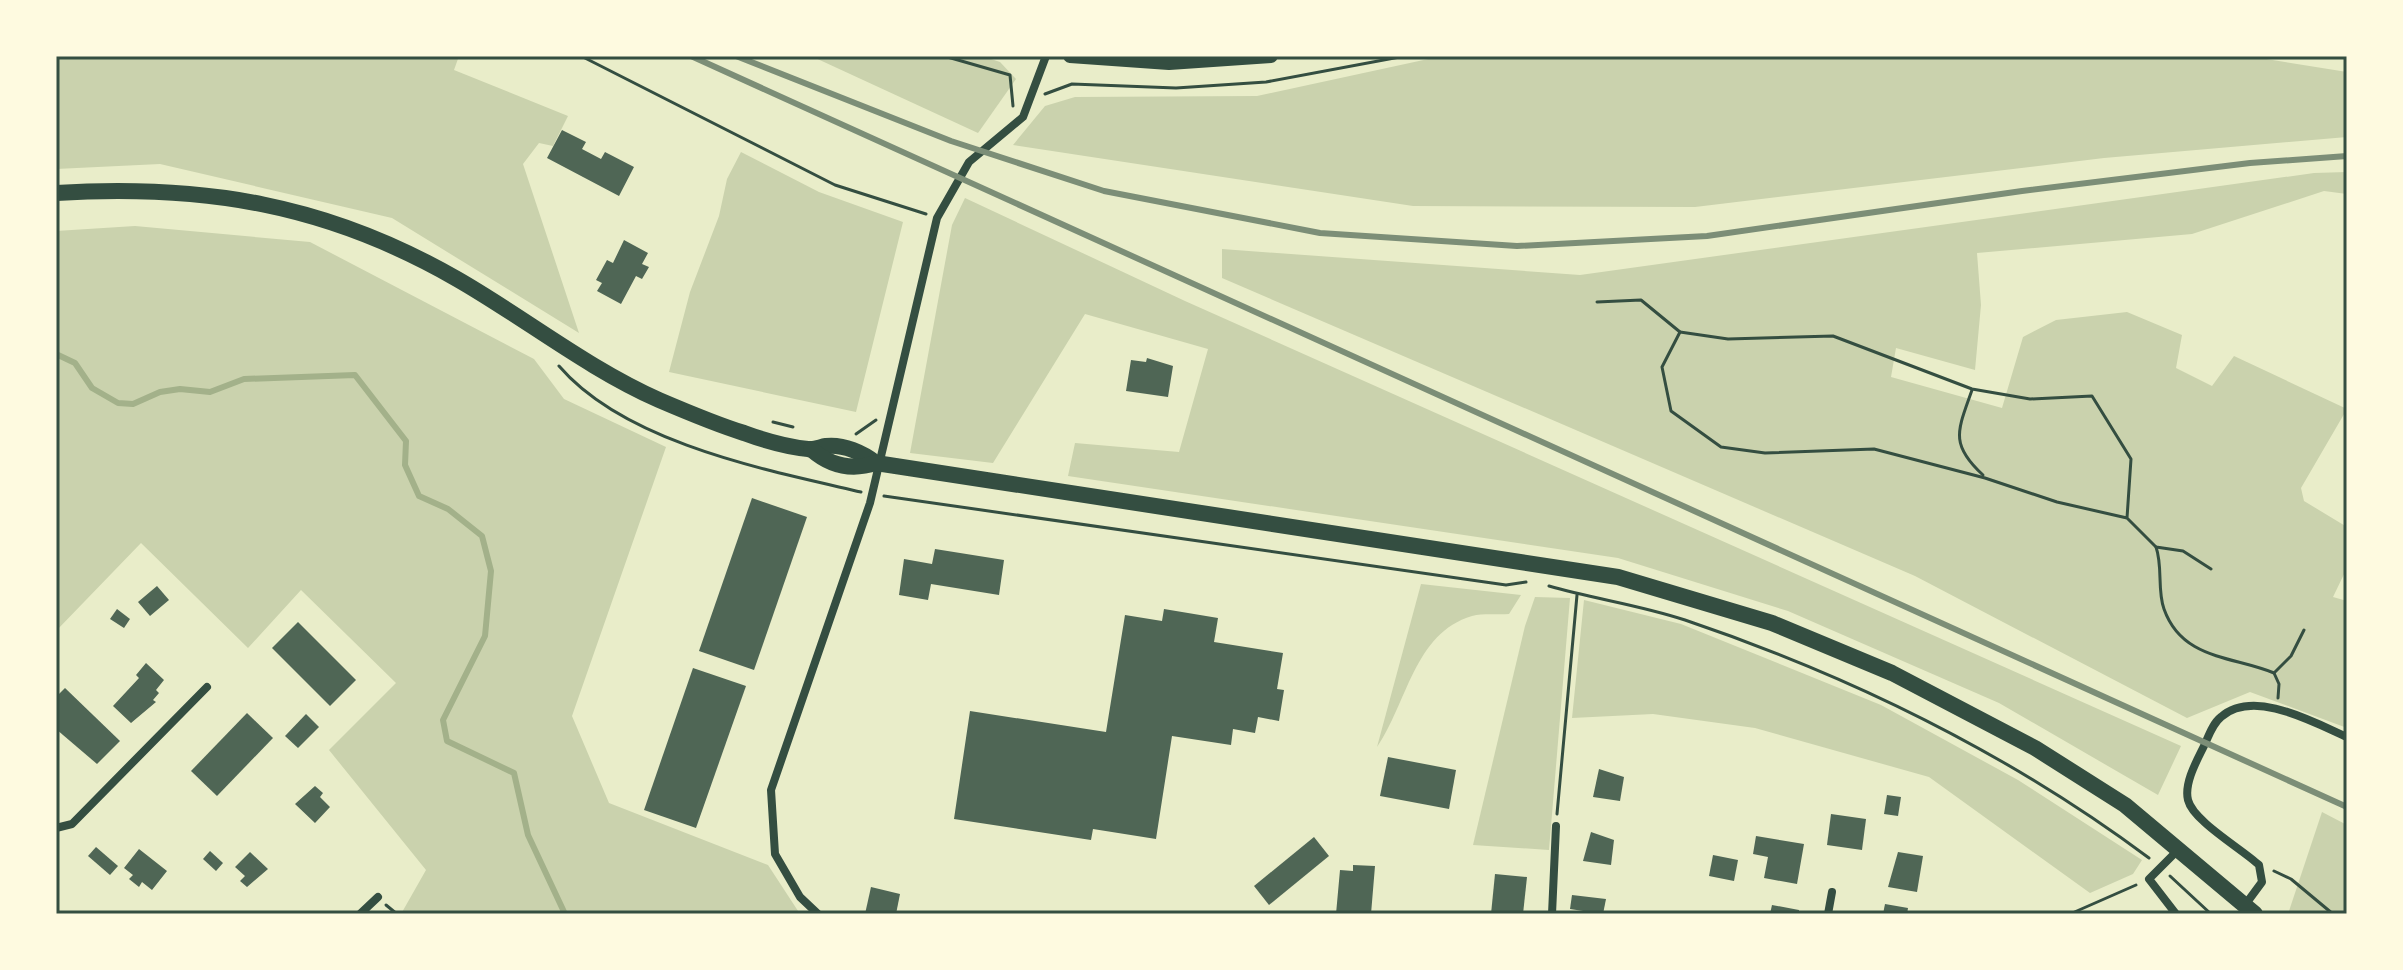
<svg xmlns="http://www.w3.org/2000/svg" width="2403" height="970" font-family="'Roboto Condensed',sans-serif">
<rect width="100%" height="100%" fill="#e9edc9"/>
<g fill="#cad2ad">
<polygon points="56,56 459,56 454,70 568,116 553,146 539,143 523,164 579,333 392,218 160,164 56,169"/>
<polygon points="811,56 982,56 1000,62 1016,79 978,133"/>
<polygon points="1442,56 2248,56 2347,72 2347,137 2104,158 1695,207 1413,206 1013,145 1045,106 1075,97 1257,96"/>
<polygon points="741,152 819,192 903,222 856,412 669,372 690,292 719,216 727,179"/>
<polygon points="2347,172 2347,194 2324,191 2192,234 1977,253 1981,305 1975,370 1896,348 1891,377 2002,408 2023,337 2056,320 2127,312 2182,335 2176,368 2212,386 2234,356 2347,409 2301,488 2304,501 2347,527 2347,568 2333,597 2347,601 2347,728 2250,692 2187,718 1915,576 1222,278 1222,249 1580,275 2314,173"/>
<polygon points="965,198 1185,301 2181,746 2158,795 1999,703 1788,611 1618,558 1068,476 1075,443 1179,452 1208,349 1085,314 993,463 910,453 952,225"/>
<polygon points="135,226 310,242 534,359 564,399 666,447 572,716 609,803 768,865 800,914 401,914 426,870 329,750 396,683 301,590 248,648 141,543 56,631 56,231"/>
<path d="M1421 584 1521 595 1509 614C1498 615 1483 613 1472 616 1414 633 1407 704 1377 747Z"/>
<polygon points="1535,597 1570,598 1549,850 1473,845 1525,626"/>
<polygon points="1584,600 1681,624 1881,705 2018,780 2142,860 2133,874 2090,893 1929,777 1755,728 1653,714 1572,718"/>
<polygon points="2322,812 2347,825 2347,914 2288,914"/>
</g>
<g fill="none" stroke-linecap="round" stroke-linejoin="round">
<polyline stroke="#a3b18a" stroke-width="6" points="56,354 75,363 92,388 118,403 133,404 160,392 180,389 210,392 244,379 355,375 406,441 405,465 419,496 448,509 482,536 491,571 485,636 443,720 447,741 514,773 528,835 565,914"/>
</g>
<g fill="#4f6655">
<polygon points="562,130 586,142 582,149 601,159 605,152 634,167 619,196 547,158"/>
<polygon points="624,240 648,253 642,264 649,267 642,279 636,276 621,304 597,291 602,283 596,280 607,260 613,263"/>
<polygon points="1147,358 1173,366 1168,397 1126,391 1131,360 1146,362"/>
<polygon points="752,498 807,517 754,670 699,651"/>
<polygon points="935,549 1004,560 999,595 931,584 928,600 899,595 904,559 932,564"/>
<polygon points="157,586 169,600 150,616 138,602"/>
<polygon points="117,609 130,619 124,628 110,619"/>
<polygon points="1164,609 1218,618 1214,642 1283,653 1277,689 1284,690 1279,721 1258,717 1255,733 1233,729 1231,745 1172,736 1156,839 1093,829 1091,840 954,819 970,711 1106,732 1125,615 1162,621"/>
<polygon points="298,622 356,680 330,706 272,648"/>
<polygon points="146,663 164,680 156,690 159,693 153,700 156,702 131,723 113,706 139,678 136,675"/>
<polygon points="693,668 746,686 696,828 644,810"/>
<polygon points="65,688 120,741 97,764 56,729 56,697"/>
<polygon points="247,713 273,738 217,796 191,771"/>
<polygon points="306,714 319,727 298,748 285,736"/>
<polygon points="1388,757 1456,770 1449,809 1380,796"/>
<polygon points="1599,769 1624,777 1620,801 1593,797"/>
<polygon points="315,786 323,793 320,797 330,807 315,823 295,804"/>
<polygon points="1887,795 1901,797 1898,816 1884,814"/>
<polygon points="1831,814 1866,819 1862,850 1827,845"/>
<polygon points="1591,832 1614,840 1611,865 1583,861"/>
<polygon points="1756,836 1804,844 1797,884 1764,878 1768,857 1753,854"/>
<polygon points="1314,837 1329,856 1269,905 1254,886"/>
<polygon points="96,847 118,866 110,875 88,856"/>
<polygon points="139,849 167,871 152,890 142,882 139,887 129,879 133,875 124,868"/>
<polygon points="210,851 223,863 216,871 203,859"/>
<polygon points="250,852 268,869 247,887 240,881 245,876 235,867"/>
<polygon points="1898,852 1923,856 1917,892 1888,887"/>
<polygon points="1713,855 1738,860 1734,881 1709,876"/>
<polygon points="1353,865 1375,866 1371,914 1336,914 1340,870 1353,871"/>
<polygon points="1495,874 1527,877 1523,914 1491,914"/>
<polygon points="871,887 900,894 896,914 865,914"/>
<polygon points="1572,895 1606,899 1603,914 1570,909"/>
<polygon points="1885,904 1908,908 1907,914 1883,914"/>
<polygon points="1772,905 1799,910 1799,914 1770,914"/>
</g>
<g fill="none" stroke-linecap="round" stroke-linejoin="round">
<g stroke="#344e41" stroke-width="3">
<polyline points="581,56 835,185 926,214"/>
<polyline points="944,56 1010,75 1013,106"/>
<polyline points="1045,94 1072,84 1176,88 1266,82 1405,56"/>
<polyline points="1597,302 1641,300 1680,332"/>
<path d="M559 366C625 443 766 470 861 492"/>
<path d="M1972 390C1958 430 1949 444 1983 475"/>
<polyline points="773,422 793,427"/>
<polyline points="856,434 876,420"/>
<polyline points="884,496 1506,585 1526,582"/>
<polyline points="2127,518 2131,459 2092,396 2030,399 1972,389 1833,336 1728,339 1680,332 1662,367 1671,411 1721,447 1765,453 1874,449 1985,478 2057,502 2127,518 2156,547 2183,551 2211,569"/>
<path d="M2156 547C2163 567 2157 590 2164 609 2182 660 2233 656 2274 673L2279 684 2278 698"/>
<path d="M1549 586C1594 599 1640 605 1685 620 1851 676 2008 753 2149 858"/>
<polyline points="2274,673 2291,656 2304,630"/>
<polyline points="1557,814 1577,595"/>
<polyline points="2274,871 2291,879 2333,914"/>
<polyline points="2170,876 2211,914"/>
<polyline points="386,905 397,914"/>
<polyline points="2070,914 2136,885"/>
</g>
<g stroke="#344e41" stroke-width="8">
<polyline points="56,828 72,824 207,687"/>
<path d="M2245 905 2262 882 2259 865C2242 849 2193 821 2188 800 2184 784 2196 762 2203 748 2208 738 2212 724 2221 717 2254 688 2315 723 2347 737"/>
<polyline points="360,914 378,897"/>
<polyline points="818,914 800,897 775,854 771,790 870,503 937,218 969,162 1023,117 1046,56"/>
<polyline points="1552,914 1556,826"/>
<polyline points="1828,914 1832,892"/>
<polyline points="2176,914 2149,879 2178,850"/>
</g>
<polyline stroke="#344e41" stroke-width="14" points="1070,56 1169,63 1271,56"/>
<g stroke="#344e41" stroke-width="16">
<path d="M56 193C204 184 327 204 457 279 525 318 587 368 659 400 687 412 715 424 744 433 763 440 788 447 808 449 814 450 820 447 826 446 844 444 863 453 876 463"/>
<path d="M811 449C830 466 851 471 876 463L1618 577 1772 623 1892 673 2035 748 2125 805 2255 914"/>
</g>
<g stroke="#7c8e77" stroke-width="6">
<polyline points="691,56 2347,807"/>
<polyline points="736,56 951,141 1104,191 1320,233 1517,246 1707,236 2022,191 2250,163 2347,156"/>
</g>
</g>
<rect width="2403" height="970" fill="none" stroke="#fefae0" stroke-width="116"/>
<rect x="58" y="58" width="2287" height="854" fill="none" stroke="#344e41" stroke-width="3"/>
</svg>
